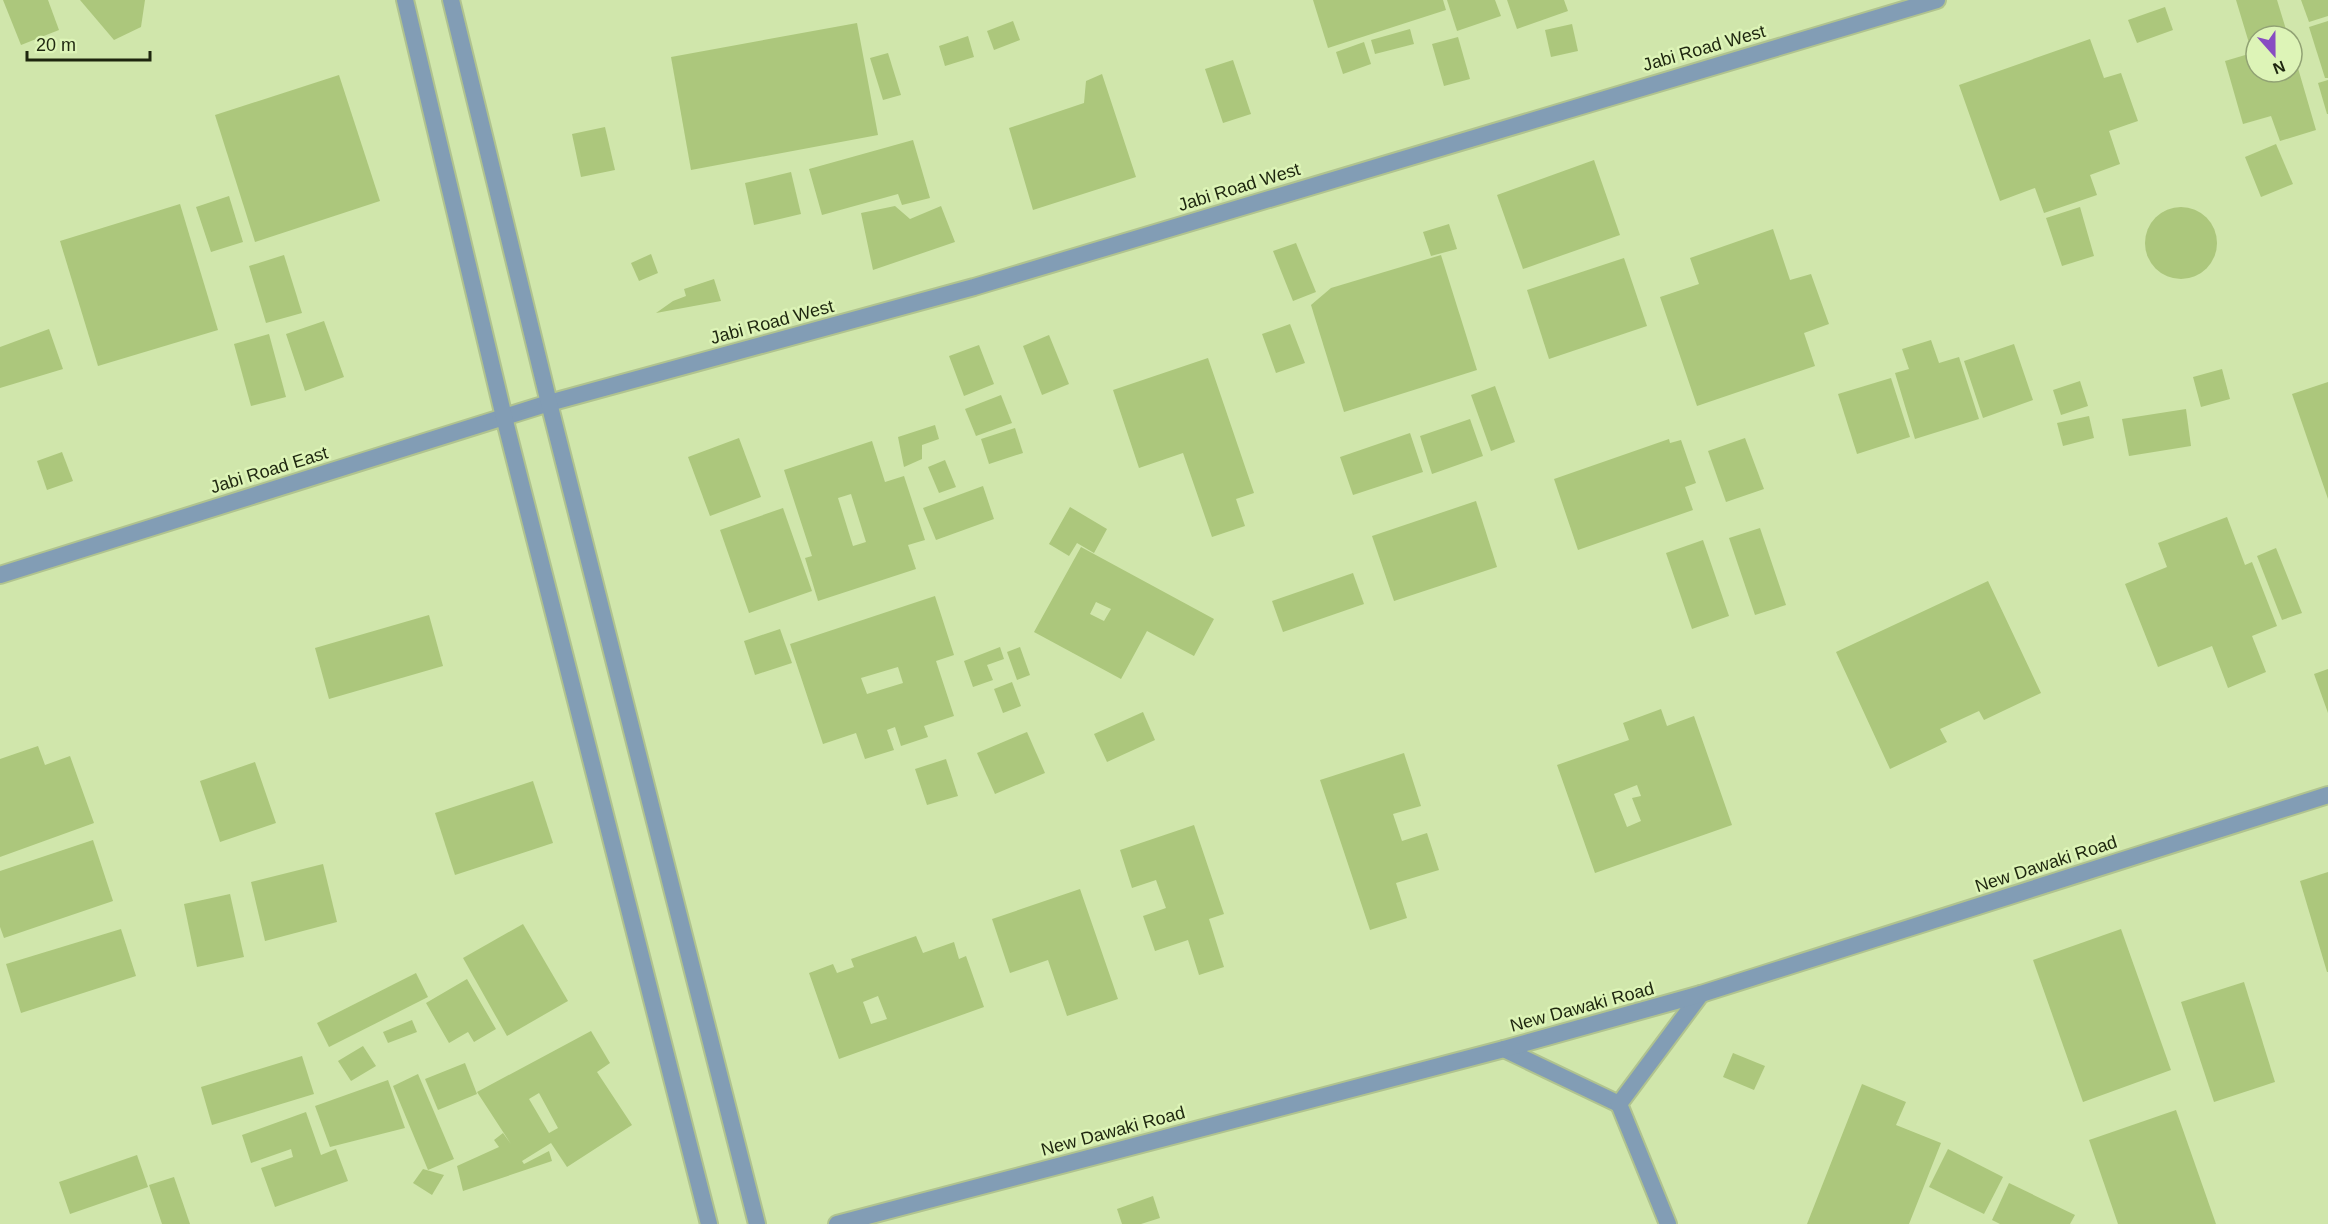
<svg xmlns="http://www.w3.org/2000/svg" width="2328" height="1224" font-family="Helvetica,sans-serif">
<rect width="100%" height="100%" fill="#d0e6ab"/>
<g fill="#acc77c" fill-rule="evenodd">
<polygon points="3,0 48,0 59,30 21,45"/>
<polygon points="80,0 145,0 141,27 114,40"/>
<polygon points="1313,0 1443,0 1446,10 1328,48"/>
<polygon points="1447,0 1495,0 1501,16 1457,31"/>
<polygon points="1507,0 1564,0 1568,11 1517,29"/>
<polygon points="2236,0 2277,0 2288,36 2256,36 2256,72 2292,72 2293,51 2316,130 2280,141 2271,116 2243,124 2225,61 2252,53"/>
<polygon points="2301,0 2328,0 2328,16 2309,22"/>
<polygon points="2165,7 2173,30 2137,43 2128,20"/>
<polygon points="1013,21 1020,40 994,50 987,31"/>
<polygon points="2328,21 2328,78 2325,78 2309,27"/>
<polygon points="857,23 878,135 691,170 671,57"/>
<polygon points="1572,24 1578,51 1551,57 1545,30"/>
<polygon points="1410,29 1414,44 1375,54 1371,40"/>
<polygon points="968,36 974,57 945,66 939,46"/>
<polygon points="1458,37 1470,79 1444,86 1432,44"/>
<polygon points="2090,39 2104,78 2121,73 2138,121 2109,131 2120,164 2090,175 2097,195 2044,213 2035,188 2000,201 1959,85"/>
<polygon points="1364,42 1371,64 1343,74 1336,52"/>
<polygon points="888,53 901,95 883,100 870,58"/>
<polygon points="1233,60 1251,114 1223,123 1205,69"/>
<polygon points="1102,74 1136,177 1033,210 1009,128 1084,103 1086,81"/>
<polygon points="339,75 380,201 255,242 215,115"/>
<polygon points="2328,80 2328,114 2327,114 2318,83"/>
<polygon points="605,127 615,170 581,177 572,134"/>
<polygon points="913,140 930,198 902,205 898,194 822,215 809,169"/>
<polygon points="2276,144 2293,184 2261,197 2245,157"/>
<polygon points="1594,160 1620,235 1523,269 1497,195"/>
<polygon points="791,172 801,214 754,225 745,183"/>
<polygon points="229,196 243,242 211,252 196,207"/>
<polygon points="180,204 218,330 98,366 60,241"/>
<polygon points="895,206 910,219 941,206 955,242 873,270 861,213"/>
<polygon points="2080,207 2094,256 2062,266 2046,218"/>
<circle cx="2181" cy="243" r="36"/>
<polygon points="1449,224 1457,249 1431,256 1423,232"/>
<polygon points="1773,229 1790,280 1811,274 1829,324 1804,333 1815,366 1697,406 1660,297 1699,284 1690,258"/>
<polygon points="1296,243 1316,292 1293,301 1273,251"/>
<polygon points="651,254 658,273 639,281 631,263"/>
<polygon points="284,255 302,313 266,323 249,266"/>
<polygon points="1441,255 1477,370 1344,412 1311,305 1331,288"/>
<polygon points="1624,258 1647,326 1549,359 1527,290"/>
<polygon points="714,279 721,301 656,313 673,301 686,296 684,289"/>
<polygon points="324,321 344,377 305,391 286,334"/>
<polygon points="1290,324 1305,363 1276,373 1262,334"/>
<polygon points="49,329 63,369 0,388 0,347"/>
<polygon points="269,334 286,397 251,406 234,344"/>
<polygon points="1049,335 1069,384 1042,395 1023,346"/>
<polygon points="1931,340 1939,363 1959,357 1979,419 1915,439 1895,373 1909,369 1902,349"/>
<polygon points="2014,344 2033,400 1983,418 1964,361"/>
<polygon points="979,345 994,384 964,396 949,356"/>
<polygon points="1208,358 1254,493 1236,499 1245,526 1212,537 1183,453 1139,468 1113,390"/>
<polygon points="2222,369 2230,399 2201,407 2193,377"/>
<polygon points="1891,378 1910,437 1857,454 1838,394"/>
<polygon points="2080,381 2088,406 2061,415 2053,390"/>
<polygon points="2328,382 2328,499 2292,394"/>
<polygon points="1495,386 1515,442 1491,451 1471,395"/>
<polygon points="1001,395 1012,423 976,436 965,409"/>
<polygon points="2186,409 2191,446 2129,456 2122,419"/>
<polygon points="2089,416 2094,438 2063,446 2057,423"/>
<polygon points="1470,419 1483,456 1432,474 1420,436"/>
<polygon points="935,425 939,439 922,445 922,459 904,467 898,437"/>
<polygon points="1015,428 1023,453 989,464 981,439"/>
<polygon points="1410,433 1423,472 1353,495 1340,457"/>
<polygon points="739,438 761,497 710,516 688,457"/>
<polygon points="1745,438 1764,489 1726,502 1708,451"/>
<polygon points="1669,439 1670,443 1681,440 1696,483 1685,487 1693,510 1578,550 1554,479"/>
<path d="M872 441 885 482 904 476 925 540 908 545 916 569 818 601 805 558 812 556 784 470ZM851 494 866 542 853 546 838 498Z"/>
<polygon points="62,452 73,481 47,490 37,461"/>
<polygon points="945,460 956,487 939,493 928,467"/>
<polygon points="983,486 994,519 936,540 923,508"/>
<polygon points="1476,501 1497,567 1394,601 1372,536"/>
<polygon points="1070,507 1107,529 1094,553 1077,543 1069,556 1049,544"/>
<polygon points="783,508 812,591 749,613 720,530"/>
<polygon points="2227,517 2245,565 2252,562 2277,626 2252,636 2266,672 2228,688 2212,646 2158,667 2125,584 2167,567 2158,543"/>
<polygon points="1760,528 1786,605 1755,615 1729,538"/>
<polygon points="1703,540 1729,616 1692,629 1666,553"/>
<path d="M1081 547 1214 619 1194 656 1147 631 1121 679 1034 632ZM1096 602 1111 609 1104 621 1090 614Z"/>
<polygon points="2276,548 2302,613 2282,620 2257,556"/>
<polygon points="1353,573 1364,604 1283,632 1272,601"/>
<polygon points="1988,581 2041,693 1984,720 1979,711 1940,729 1947,742 1890,769 1836,652"/>
<path d="M935 596 954 655 936 661 954 716 924 726 928 737 901 746 895 727 887 730 894 750 865 759 856 733 823 744 790 644ZM898 667 903 683 867 694 861 678Z"/>
<polygon points="429,615 443,666 329,699 315,648"/>
<polygon points="780,629 792,663 755,675 744,641"/>
<polygon points="1000,647 1004,659 987,665 993,680 973,687 964,661"/>
<polygon points="1020,647 1030,675 1017,680 1007,652"/>
<polygon points="2328,669 2328,713 2314,674"/>
<polygon points="1012,682 1021,706 1003,713 994,689"/>
<path d="M1661 709 1667 726 1694 716 1732 825 1595 873 1557 765 1629 740 1623 723ZM1637 785 1641 796 1632 798 1641 821 1627 827 1614 794Z"/>
<polygon points="1143,712 1155,740 1107,762 1094,734"/>
<polygon points="1027,732 1045,773 995,794 977,753"/>
<polygon points="38,746 45,765 70,756 94,823 0,857 0,759"/>
<polygon points="1404,753 1421,806 1393,814 1402,841 1427,833 1439,870 1396,883 1407,918 1370,930 1320,780"/>
<polygon points="946,759 958,796 927,805 915,769"/>
<polygon points="255,762 276,823 220,842 200,781"/>
<polygon points="533,781 553,843 455,875 435,813"/>
<polygon points="1194,825 1224,914 1209,919 1224,967 1199,975 1188,940 1155,951 1143,916 1166,908 1156,880 1132,888 1120,850"/>
<polygon points="93,840 113,901 4,938 0,927 0,871"/>
<polygon points="323,864 337,922 265,941 251,882"/>
<polygon points="2328,872 2328,972 2327,972 2300,881"/>
<polygon points="1080,889 1118,999 1067,1016 1048,960 1010,973 992,919"/>
<polygon points="230,894 244,957 197,967 184,904"/>
<polygon points="523,924 568,1001 507,1036 463,958"/>
<polygon points="121,929 136,976 21,1013 6,964"/>
<polygon points="2121,929 2171,1070 2083,1102 2033,960"/>
<path d="M916 936 923 953 954 942 959 959 966 956 984 1007 839 1059 809 973 833 964 837 973 854 967 851 959ZM878 996 887 1019 871 1024 863 1002Z"/>
<polygon points="416,973 428,997 329,1047 317,1023"/>
<polygon points="467,979 496,1029 474,1042 468,1032 449,1043 426,1003"/>
<polygon points="2244,982 2275,1082 2214,1102 2181,1002"/>
<polygon points="412,1020 417,1032 388,1043 383,1032"/>
<path d="M591 1031 610 1063 597 1072 632 1125 567 1167 551 1143 522 1161 524 1164 549 1151 552 1161 463 1191 457 1166 499 1147 494 1140 503 1133 511 1144 477 1092ZM539 1093 558 1128 549 1133 529 1099Z"/>
<polygon points="363,1046 376,1066 351,1081 338,1061"/>
<polygon points="1733,1053 1765,1066 1754,1090 1723,1077"/>
<polygon points="302,1056 314,1094 212,1125 201,1087"/>
<polygon points="465,1063 477,1094 438,1110 425,1079"/>
<polygon points="418,1074 454,1159 428,1170 393,1086"/>
<polygon points="388,1080 405,1128 330,1147 315,1106"/>
<polygon points="1862,1084 1906,1102 1896,1125 1941,1143 1909,1224 1807,1224"/>
<polygon points="2176,1110 2216,1224 2118,1224 2089,1140"/>
<polygon points="306,1112 321,1155 336,1149 348,1181 275,1207 261,1168 293,1157 291,1149 251,1163 242,1135"/>
<polygon points="1948,1149 2003,1177 1984,1214 1929,1187"/>
<polygon points="137,1155 148,1187 70,1214 59,1182"/>
<polygon points="423,1169 444,1175 432,1195 413,1183"/>
<polygon points="174,1177 190,1224 162,1224 149,1185"/>
<polygon points="2009,1183 2075,1215 2070,1224 2000,1224 1992,1220"/>
<polygon points="1153,1196 1160,1218 1141,1224 1122,1224 1117,1209"/>
</g>
<g fill="none" stroke-linecap="round" stroke-linejoin="round">
<g stroke="#b0c38f" stroke-width="20">
<g id="minor">
<polyline points="0,575 549,403 974,287 1937,0"/>
<polyline points="1504,1049 1619,1104"/>
<polyline points="1668,1224 1619,1104 1701,994"/>
</g>
</g>
<g stroke="#b0c38f" stroke-width="20">
<g id="tertiary">
<polyline points="405,0 504,417 709,1224"/>
<polyline points="451,0 549,403 757,1224"/>
<polyline points="837,1224 1504,1049 1701,994 2328,795"/>
</g>
</g>
<use href="#minor" stroke="#829db5" stroke-width="16"/>
<use href="#tertiary" stroke="#829db5" stroke-width="16"/>
</g>
<g text-anchor="middle" stroke-width="5" stroke-linejoin="round" paint-order="stroke">
<g font-size="18" fill="#1e260f" stroke="#ddf4b7">
<text transform="translate(1704 48) rotate(-16)" y="6">Jabi Road West</text>
<text transform="translate(1239 187) rotate(-17)" y="6">Jabi Road West</text>
<text transform="translate(772 322) rotate(-15)" y="6">Jabi Road West</text>
<text transform="translate(269 470) rotate(-17)" y="6">Jabi Road East</text>
<text transform="translate(2046 864) rotate(-18)" y="6">New Dawaki Road</text>
<text transform="translate(1582 1007) rotate(-15)" y="6">New Dawaki Road</text>
<text transform="translate(1113 1131) rotate(-15)" y="6">New Dawaki Road</text>
</g>
</g>
<g transform="translate(2274 54) rotate(159)"><circle r="28" fill="#ddf4b7" stroke="#91a274" stroke-width="1.5"/>
<path d="M0-4.5L10 22L0 15L-10 22Z" fill="#884cc2"/>
<text y="-9" font-size="16" font-weight="bold" text-anchor="middle" fill="#1e260f">N</text>
</g>
<path d="M27 51v9h123v-9" fill="none" stroke="#1e260f" stroke-width="3"/>
<text x="36" y="51" font-size="18" fill="#1e260f" stroke="#ddf4b7" stroke-width="4.5" paint-order="stroke">20 m</text>
</svg>
